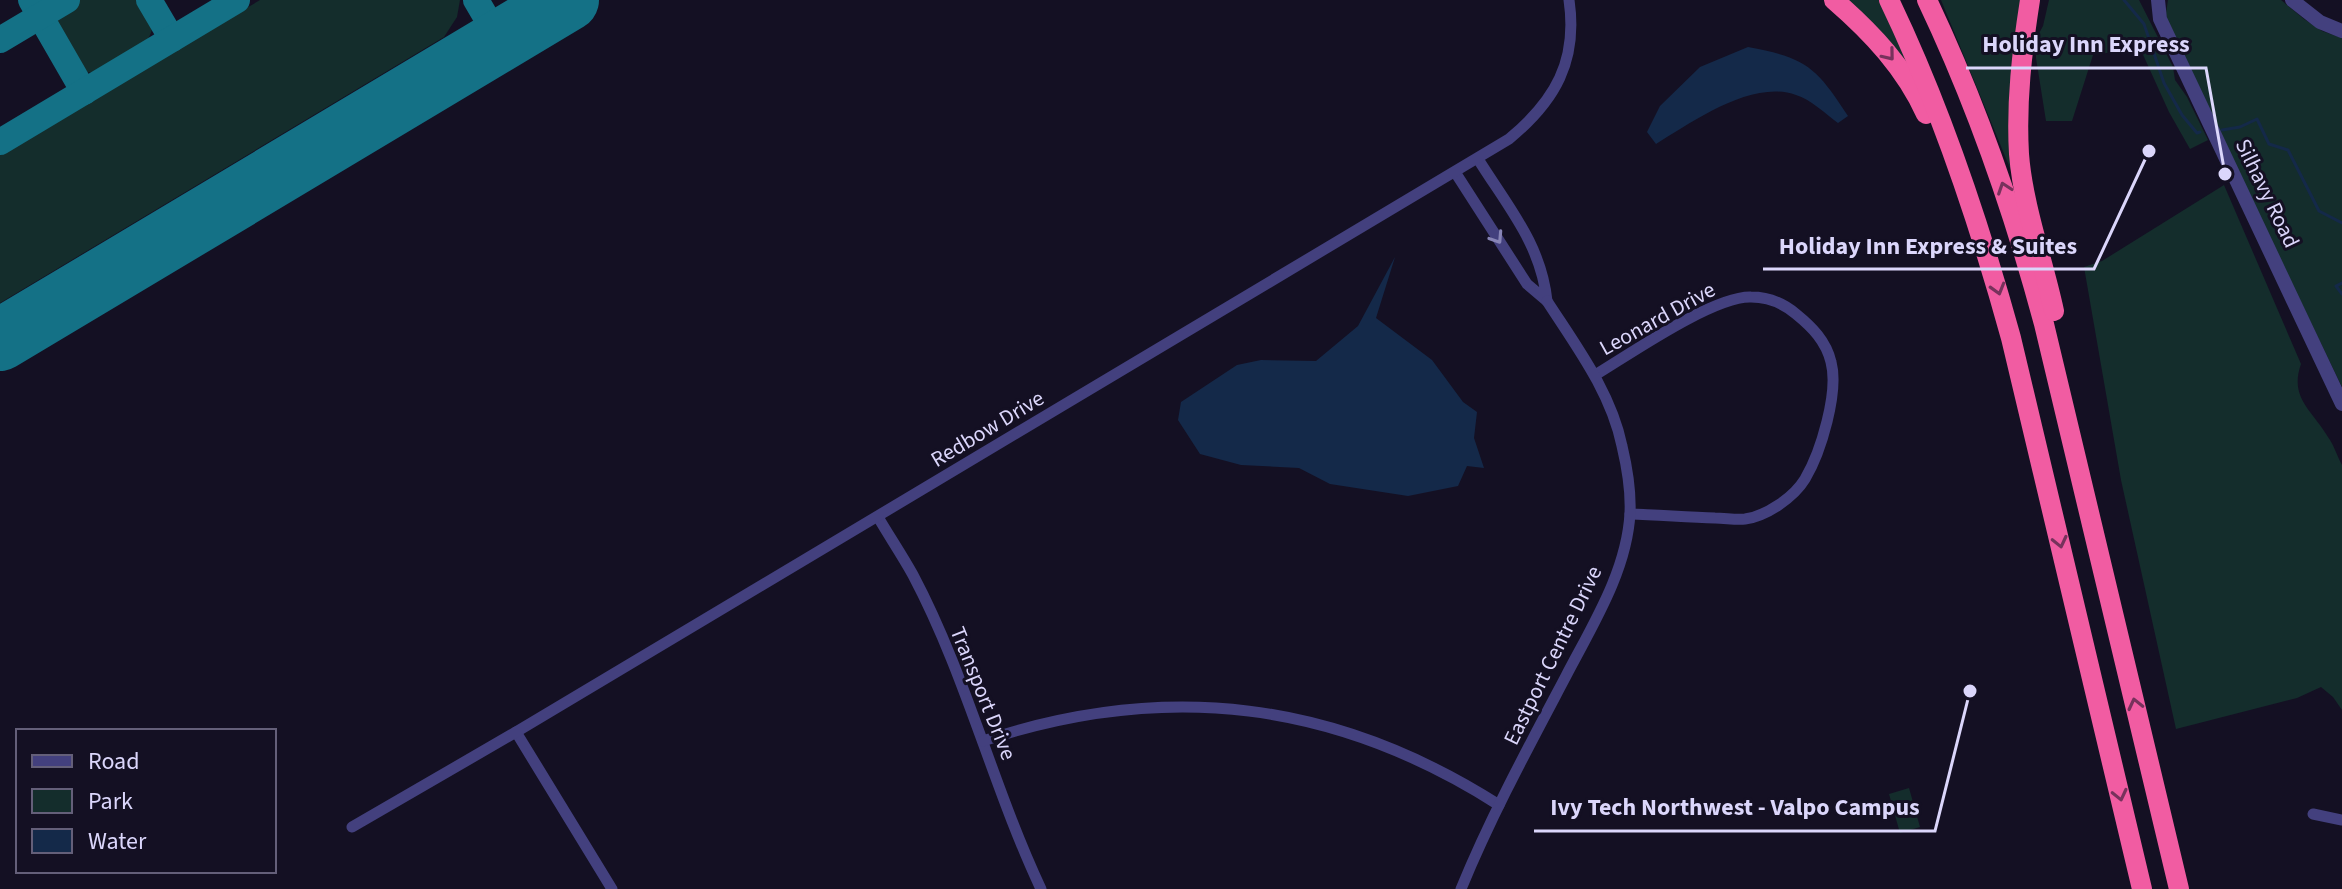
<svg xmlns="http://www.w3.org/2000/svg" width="2342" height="889" font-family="'Source Sans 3',sans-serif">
<rect width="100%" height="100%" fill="#141023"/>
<g fill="#142d2c">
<path d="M77 0H142C151 16 158 25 146 42L93 73 80 71 52 23 58 11Z"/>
<polygon points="260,0 460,0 457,17 444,37 0,303 0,155"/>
<polygon points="1844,0 1879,0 1909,65"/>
<polygon points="1941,0 2025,0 2021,195"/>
<polygon points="2049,0 2139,0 2173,67 2175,80 2187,97 2208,140 2190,149 2169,112 2140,48 2093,55 2072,121 2046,121 2036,58 2036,39 2043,26"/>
<polygon points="2168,0 2281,0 2304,19 2322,31 2342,38 2342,387 2168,26 2166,13"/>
<path d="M2224 185 2301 364C2289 398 2312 410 2328 437 2334 445 2337 456 2342 465V710L2333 697 2321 687 2297 698 2176 729 2121 480 2084 267 2102 261Z"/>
<polygon points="1909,788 1920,827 1900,833 1889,794"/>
</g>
<g fill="#142949">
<path d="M1748 47C1807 58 1816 67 1848 116L1838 123C1826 114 1810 99 1796 95 1752 79 1692 122 1656 144L1647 132 1660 106 1700 67Z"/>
<polygon points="1395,257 1376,318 1432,360 1463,402 1477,412 1474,438 1484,468 1467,466 1458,486 1408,496 1330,484 1299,468 1241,465 1200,454 1178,420 1181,402 1237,365 1261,360 1316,361 1358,326"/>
</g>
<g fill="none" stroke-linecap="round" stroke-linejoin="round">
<g stroke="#142949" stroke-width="3">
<polyline points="2124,0 2144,24 2164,83 2182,115 2197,133 2200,132"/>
<polyline points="2222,130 2240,127 2257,119 2269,144 2288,150 2319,211 2342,223"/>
<polyline points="2342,283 2336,286 2342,294"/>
</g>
<g stroke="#147186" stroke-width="26">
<polyline points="31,0 84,92"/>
<polyline points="149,0 172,39"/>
<polyline points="476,0 500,41"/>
<polyline points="0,40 67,0"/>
<polyline points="0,142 237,0"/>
</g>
<polyline stroke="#147186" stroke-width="62" points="0,340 568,0"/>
<g stroke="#43407e" stroke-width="11">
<path d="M1455 172 1527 284 1547 301C1541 244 1508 207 1478 159"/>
<path d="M1595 375C1630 354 1713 296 1751 297 1768 297 1783 303 1796 314 1812 327 1826 341 1831 362 1839 392 1821 452 1805 479 1794 497 1767 516 1745 519 1736 520 1725 518 1715 518 1687 517 1658 515 1630 514"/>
<path d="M878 517C889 536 902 555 913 575 966 675 993 787 1041 889"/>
<polyline points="516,732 612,889"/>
<path d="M983 741C1167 680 1336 701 1499 805"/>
<polyline points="2313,814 2342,820"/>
<path d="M352 827 516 732 1509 139C1555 101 1578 61 1569 0"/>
<path d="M1461 889C1491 816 1529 746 1566 676 1592 626 1627 571 1630 513 1631 491 1627 467 1622 446 1611 392 1576 346 1547 301"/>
</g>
<g stroke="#43407e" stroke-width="14">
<polyline points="2158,0 2160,19 2342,404"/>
<polyline points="2292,0 2320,22 2342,31"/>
</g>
<g stroke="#f15ca2" stroke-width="20">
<path d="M1834 0C1872 33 1905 68 1926 114"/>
<path d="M1889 0C1941 108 1979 222 2011 338L2142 889"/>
<path d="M1927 0C1977 105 2014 212 2044 324L2179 889"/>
<path d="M2030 0C2022 51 2016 102 2019 154 2023 206 2043 260 2054 311"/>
</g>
</g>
<defs><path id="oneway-chevron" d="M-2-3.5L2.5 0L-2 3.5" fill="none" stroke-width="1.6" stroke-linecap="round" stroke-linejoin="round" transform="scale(2)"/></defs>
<g stroke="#77325c">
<use href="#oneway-chevron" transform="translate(1889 55) rotate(51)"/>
<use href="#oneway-chevron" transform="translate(2004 188) rotate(-109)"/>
<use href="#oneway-chevron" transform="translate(1998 289) rotate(74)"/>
<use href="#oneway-chevron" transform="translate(2060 542) rotate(77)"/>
<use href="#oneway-chevron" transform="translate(2135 704) rotate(-103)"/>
<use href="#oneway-chevron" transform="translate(2120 795) rotate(77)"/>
</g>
<use stroke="#8784b6" href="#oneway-chevron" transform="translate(1497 238) rotate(57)"/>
<g text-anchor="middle" stroke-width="6" stroke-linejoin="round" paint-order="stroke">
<g font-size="22" fill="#dbd6fb" stroke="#141023">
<text transform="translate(2268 193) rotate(64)" y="8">Silhavy Road</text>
<text transform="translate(1657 318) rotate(-29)" y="8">Leonard Drive</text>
<text transform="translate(987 428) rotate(-31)" y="8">Redbow Drive</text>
<text transform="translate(1552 655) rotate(-64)" y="8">Eastport Centre Drive</text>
<text transform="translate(984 693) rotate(68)" y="8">Transport Drive</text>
</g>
</g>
<path fill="none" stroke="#dbd6fb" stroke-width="3" d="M2225 174L2206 68H1966M2149 151L2094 269H1763M1970 691L1935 831H1534"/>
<g fill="#dbd6fb" stroke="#141023" stroke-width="3">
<circle cx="2225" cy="174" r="8"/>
<circle cx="2149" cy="151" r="8"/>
<circle cx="1970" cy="691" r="8"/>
</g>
<g font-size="24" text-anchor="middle" font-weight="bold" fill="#dbd6fb" stroke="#141023" stroke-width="6" stroke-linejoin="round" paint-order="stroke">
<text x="2086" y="52">Holiday Inn Express</text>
<text x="1928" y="254">Holiday Inn Express &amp; Suites</text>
<text x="1735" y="815">Ivy Tech Northwest - Valpo Campus</text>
</g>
<rect x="16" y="729" width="260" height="144" fill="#141023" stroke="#645f79" stroke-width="2"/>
<rect x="32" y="755" width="40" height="12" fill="#43407e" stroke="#645f79" stroke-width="2"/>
<text x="88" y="769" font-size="24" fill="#dbd6fb">Road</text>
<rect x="32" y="789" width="40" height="24" fill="#142d2c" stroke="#645f79" stroke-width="2"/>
<text x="88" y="809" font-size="24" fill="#dbd6fb">Park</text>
<rect x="32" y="829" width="40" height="24" fill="#142949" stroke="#645f79" stroke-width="2"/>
<text x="88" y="849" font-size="24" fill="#dbd6fb">Water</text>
</svg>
